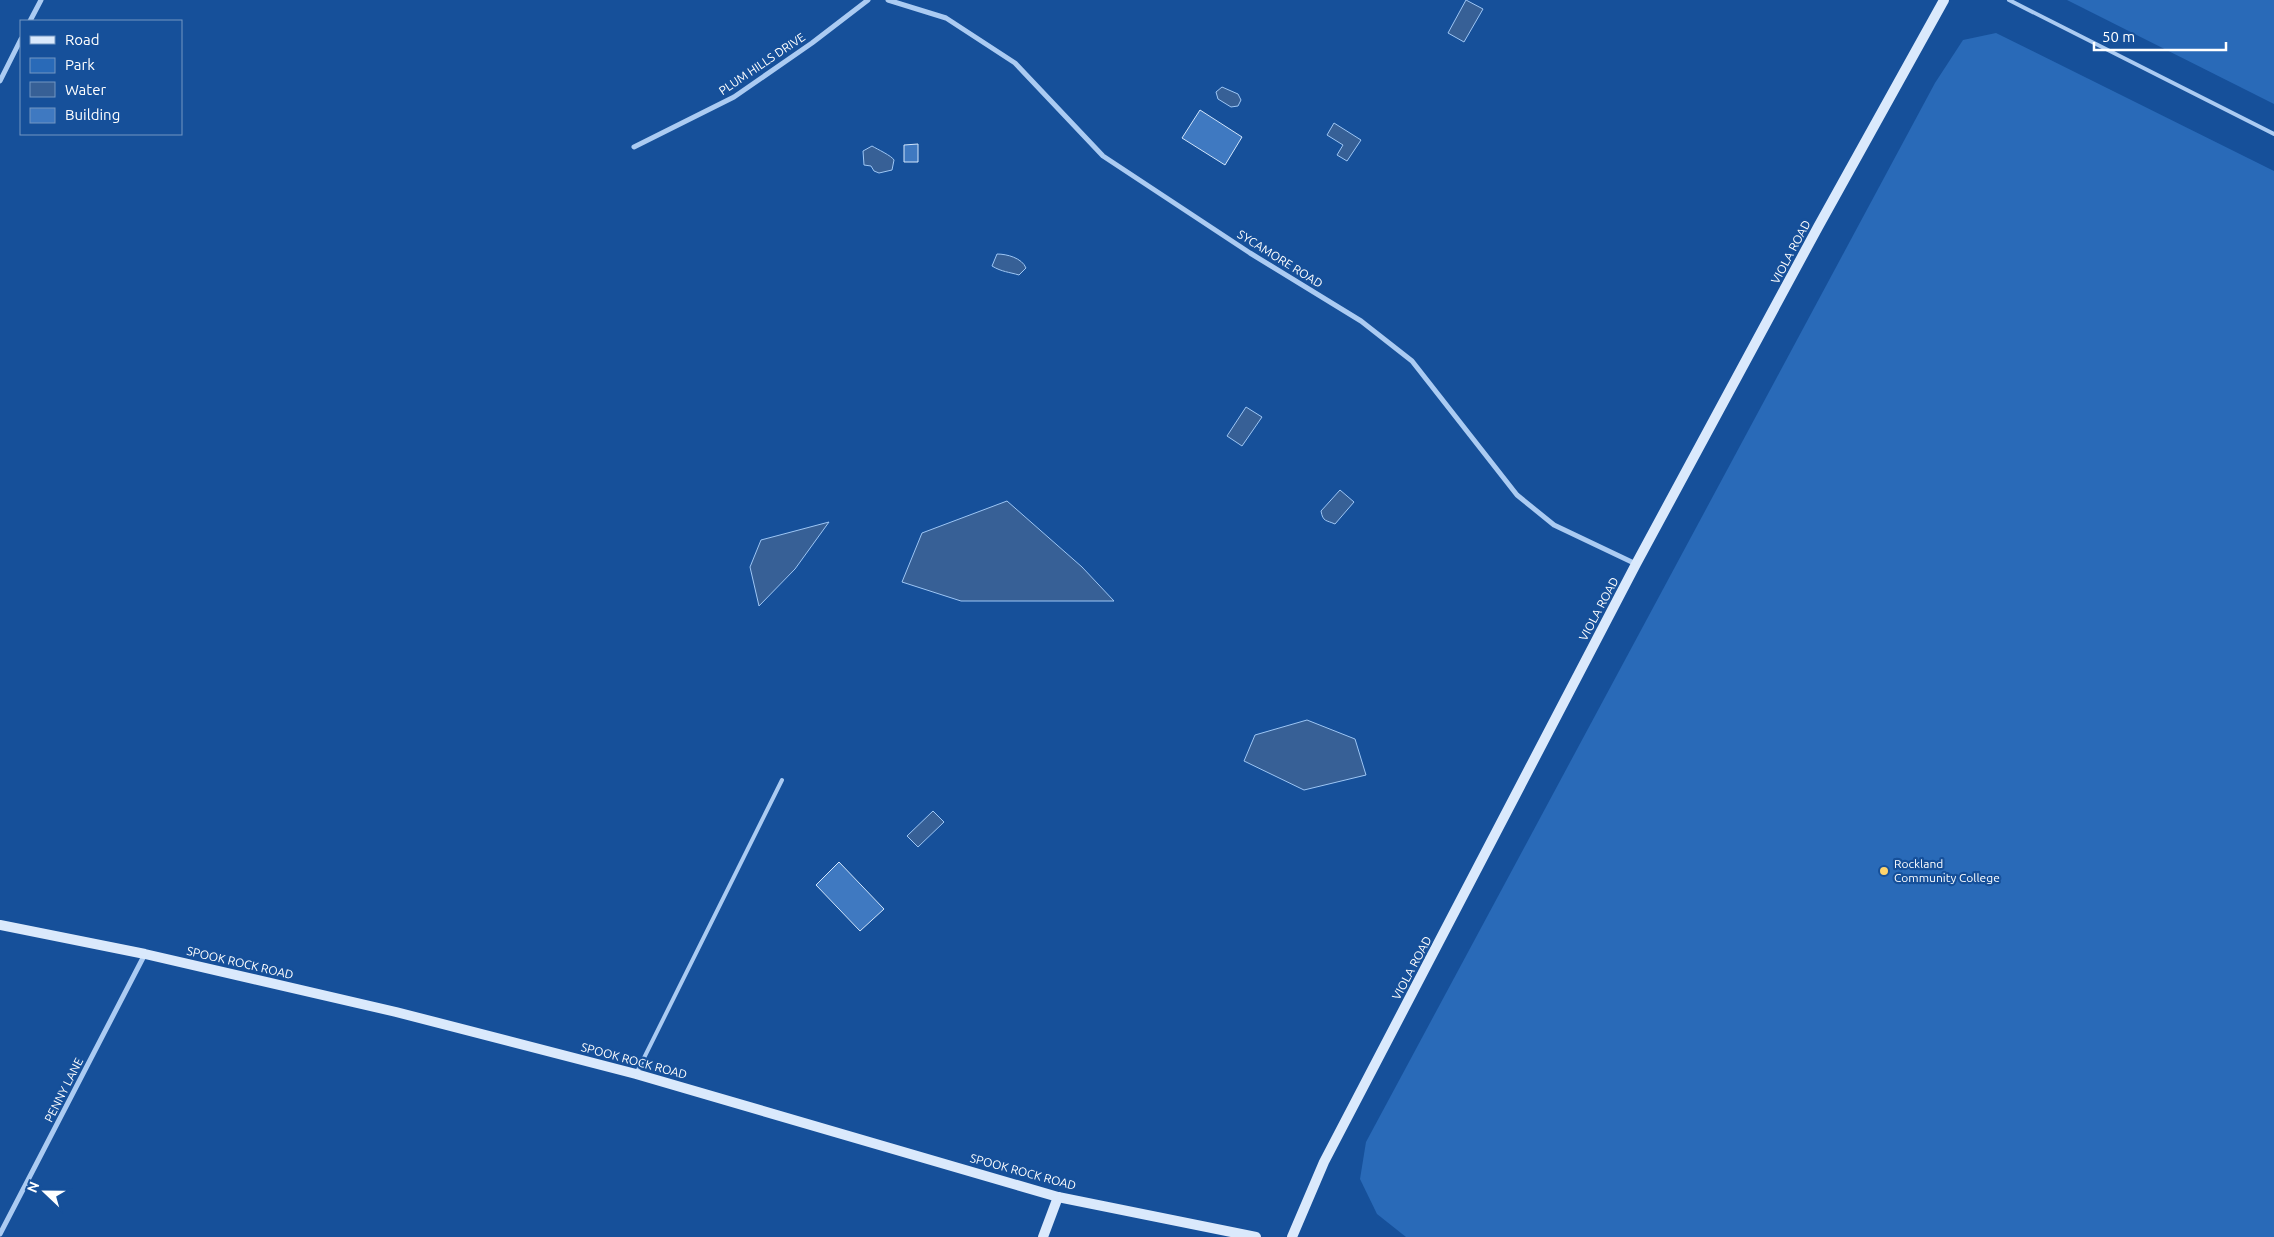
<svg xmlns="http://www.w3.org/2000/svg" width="2274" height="1237" font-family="Ubuntu,sans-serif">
<rect width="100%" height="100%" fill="#16509a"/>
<g fill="#296ab8">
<polygon points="2067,0 2274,0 2274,104"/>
<polygon points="1996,33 2274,171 2274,1237 1406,1237 1377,1214 1360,1179 1366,1142 1935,83 1963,40"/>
</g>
<g fill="#376096" stroke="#9dc6f5">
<polygon points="1466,0 1483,9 1464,42 1448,33"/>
<polygon points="1222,87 1238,94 1241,100 1238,106 1231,107 1218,99 1216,92"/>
<polygon points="1334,123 1361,140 1347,161 1337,155 1343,145 1327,135"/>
<path d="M872 146C877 149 892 156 894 160L892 170 879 173 874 171 871 166 864 165 863 151Z"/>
<path d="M997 254C1007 254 1022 258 1026 268L1019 275C1009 272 1002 272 992 266Z"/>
<polygon points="1246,407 1262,417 1242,446 1227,436"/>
<path d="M1340 490 1354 502 1335 524C1326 520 1323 522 1321 511Z"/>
<polygon points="1007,501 1082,567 1114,601 961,601 902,582 922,533"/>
<polygon points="829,522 795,569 759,606 750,567 761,540"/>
<polygon points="1307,720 1355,739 1366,775 1304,790 1244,761 1255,735"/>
<polygon points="933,811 944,822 918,847 907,836"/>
</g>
<g fill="#3f79c1" stroke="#d2e6fc">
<polygon points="1200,110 1242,137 1225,165 1182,138"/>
<polygon points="918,144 918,162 904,162 904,145"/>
<polygon points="839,862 884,909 860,931 816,885"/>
</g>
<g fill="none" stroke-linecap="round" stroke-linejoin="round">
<g stroke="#abcbf2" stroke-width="4">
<polyline points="2009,0 2274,134"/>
<polyline points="636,1074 782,780"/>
</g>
<g stroke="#abcbf2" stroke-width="5">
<polyline points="888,0 946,18 1015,63 1103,156 1250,253 1361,321 1412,361 1517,495 1554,525 1636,564"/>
<polyline points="30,21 41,0"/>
<polyline points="0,81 21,39"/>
<polyline points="634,147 734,97 812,43 868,0"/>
<polyline points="0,1234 145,954"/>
</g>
<g stroke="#dae9fc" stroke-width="10">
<polyline points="0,925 145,954 396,1012 636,1074 1058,1197 1256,1237"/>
<polyline points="1043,1237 1058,1197"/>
<polyline points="1292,1237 1324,1162 1636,564 1818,227 1944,0"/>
</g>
</g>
<circle fill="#ffd46c" stroke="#16509a" stroke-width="2" cx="1884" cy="871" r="5"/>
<g text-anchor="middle" stroke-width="4.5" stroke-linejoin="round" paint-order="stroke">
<g font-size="12" fill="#fff" stroke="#16509a">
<text transform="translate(762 64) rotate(-34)" y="4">PLUM HILLS DRIVE</text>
<text transform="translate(1791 252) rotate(-62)" y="4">VIOLA ROAD</text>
<text transform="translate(1280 259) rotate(32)" y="4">SYCAMORE ROAD</text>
<text transform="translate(1599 609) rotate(-62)" y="4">VIOLA ROAD</text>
<text transform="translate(240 963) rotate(13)" y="4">SPOOK ROCK ROAD</text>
<text transform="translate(1412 968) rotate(-62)" y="4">VIOLA ROAD</text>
<text transform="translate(634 1061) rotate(15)" y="4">SPOOK ROCK ROAD</text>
<text transform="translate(64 1090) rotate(-63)" y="4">PENNY LANE</text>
<text transform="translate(1023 1172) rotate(15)" y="4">SPOOK ROCK ROAD</text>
</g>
<g font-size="12" fill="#fff" stroke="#16509a" text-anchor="start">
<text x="1894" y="868">Rockland<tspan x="1894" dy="14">Community College</tspan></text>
</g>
</g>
<rect x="20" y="20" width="162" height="115" fill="#16509a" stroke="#7396c2"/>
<rect x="30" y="36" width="25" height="8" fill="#dae9fc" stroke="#7396c2"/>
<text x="65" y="45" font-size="15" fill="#ffffff">Road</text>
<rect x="30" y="58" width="25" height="15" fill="#296ab8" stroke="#7396c2"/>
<text x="65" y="70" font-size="15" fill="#ffffff">Park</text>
<rect x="30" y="82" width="25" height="15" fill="#376096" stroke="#7396c2"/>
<text x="65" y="95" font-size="15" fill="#ffffff">Water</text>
<rect x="30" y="108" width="25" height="15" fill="#3f79c1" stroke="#7396c2"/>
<text x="65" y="120" font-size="15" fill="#ffffff">Building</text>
<g transform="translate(45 1192) rotate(292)" stroke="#16509a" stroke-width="4" paint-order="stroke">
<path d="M0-4L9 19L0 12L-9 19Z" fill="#ffffff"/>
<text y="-8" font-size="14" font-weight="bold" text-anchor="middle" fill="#ffffff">N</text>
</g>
<path d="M2094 42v8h132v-8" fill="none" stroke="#ffffff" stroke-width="2.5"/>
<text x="2102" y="42" font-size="15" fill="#ffffff" stroke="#16509a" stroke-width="4" paint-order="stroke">50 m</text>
</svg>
